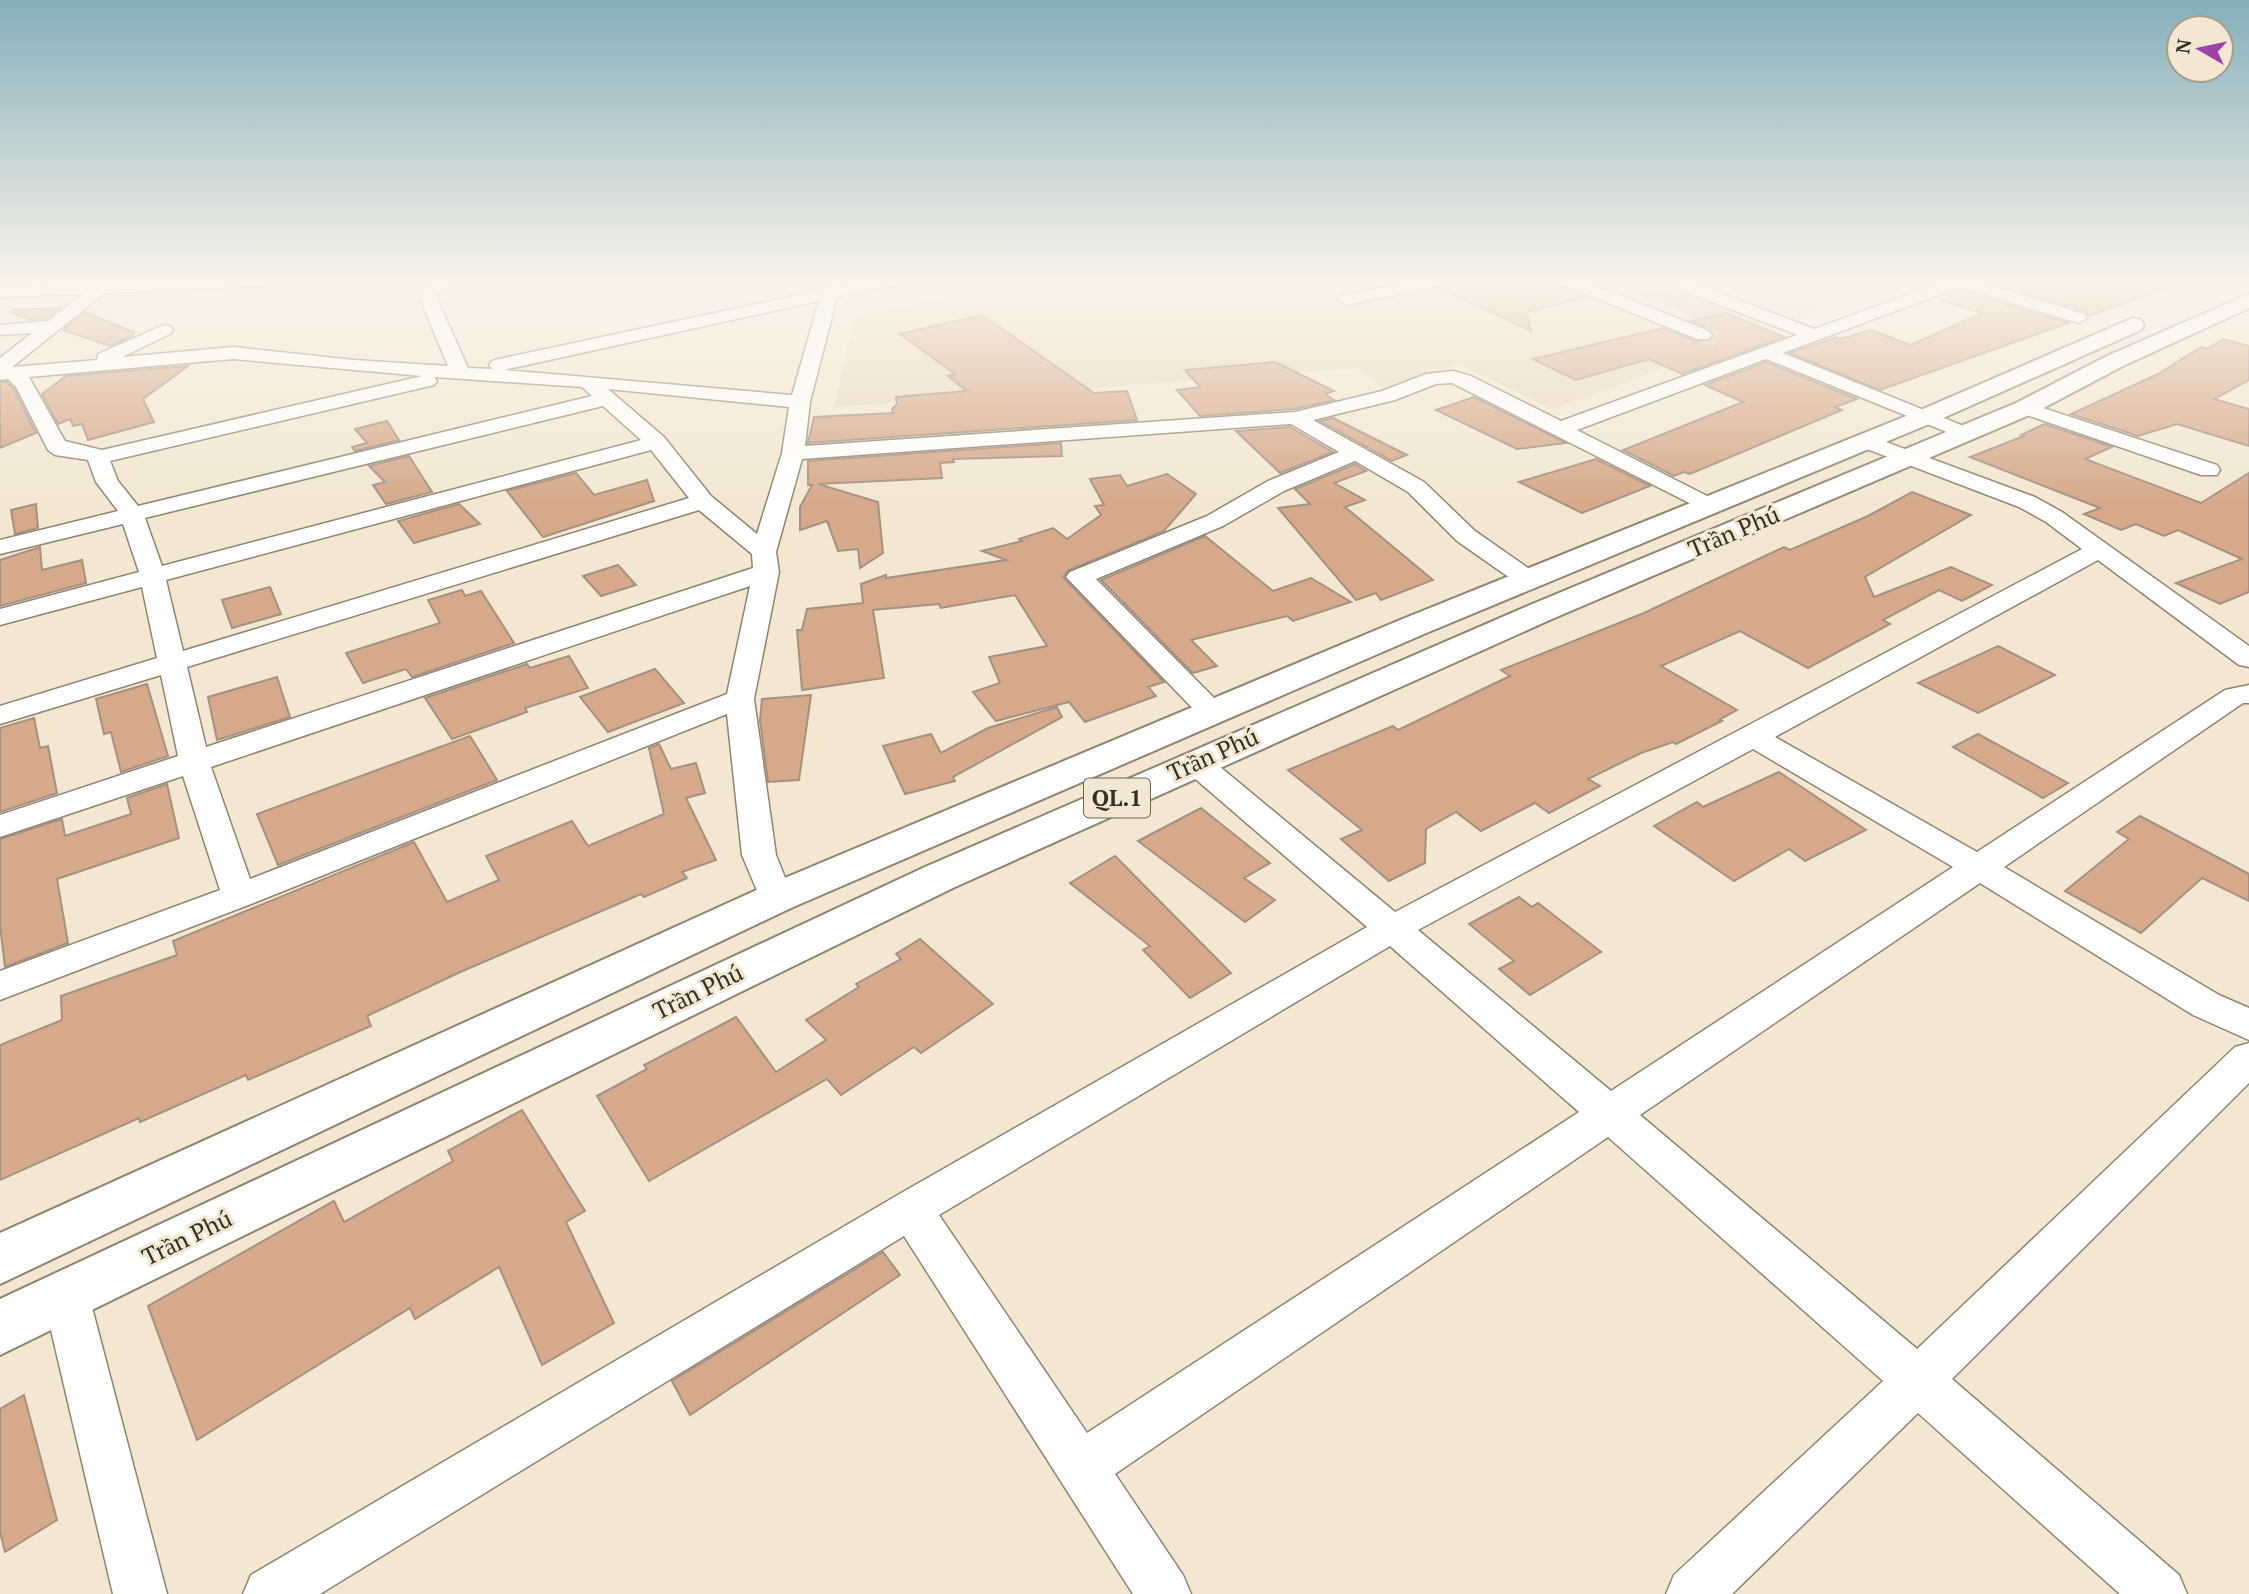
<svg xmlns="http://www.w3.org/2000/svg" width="2249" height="1594" font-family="'PT Serif',serif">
<rect width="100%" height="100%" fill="#f3e7d1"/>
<polygon fill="#ebdabe" points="1012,281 1899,281 1553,409 1458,364 1386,390 1358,368 834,407 854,319"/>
<polygon fill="#e5b7ad" points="1665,283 1731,310 1696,318 1631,291"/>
<g fill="#d6a98a" stroke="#a59183" stroke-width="2">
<polygon points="1447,281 1559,281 1563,287 1587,297 1527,312 1531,331 1439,288 1444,286"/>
<polygon points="1983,281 2177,281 2178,284 2089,316 2085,311"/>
<polygon points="1960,290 2068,323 1880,390 1790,353 1836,337 1840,339 1871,330 1911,345 1982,313 1943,301 1953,297 1946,295"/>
<polygon points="60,308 47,318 32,320 11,313 11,310"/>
<polygon points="85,312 134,332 133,336 110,346 63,330"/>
<polygon points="1726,313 1784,337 1682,374 1649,359 1576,380 1533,359 1663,328 1696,341 1709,342 1715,335 1711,329 1691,321"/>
<polygon points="982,315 1094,393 1127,391 1137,420 808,443 814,417 893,413 892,409 897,404 896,397 967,391 948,376 955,374 900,334"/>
<polygon points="2223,339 2249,346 2249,380 2214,399 2249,409 2249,446 2177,424 2138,436 2071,414 2158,374 2201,347 2207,349"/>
<polygon points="1275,362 1334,391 1325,394 1334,400 1295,409 1200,416 1177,390 1200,387 1185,370"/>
<polygon points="1766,362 1857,399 1835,407 1842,410 1690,474 1684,472 1674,476 1623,450 1743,402 1705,385"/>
<polygon points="188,366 143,399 154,422 88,440 82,424 73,426 70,419 58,424 42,394 66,376"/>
<polygon points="0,382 7,382 14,389 36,433 0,448"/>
<polygon points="1474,397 1566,443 1517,449 1436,410"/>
<polygon points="1333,418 1407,455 1392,461 1320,421"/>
<polygon points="387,421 399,440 355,451 352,447 367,443 355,429"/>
<polygon points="2044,424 2112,447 2085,459 2201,503 2249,473 2249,592 2220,604 2176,583 2242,559 2178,530 2164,536 2136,524 2121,530 2084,514 2100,508 1970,457 2024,436 2021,435"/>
<polygon points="1290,427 1333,452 1280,473 1236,431"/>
<polygon points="1061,443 1062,456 953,459 954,462 940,463 942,478 818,484 878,502 883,553 860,568 858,549 838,551 827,521 800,530 800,507 812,485 808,485 808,461"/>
<polygon points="409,456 432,492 386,504 373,485 385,482 369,466"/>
<polygon points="1596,459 1650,486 1582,513 1519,482"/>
<polygon points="1355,464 1366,471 1334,483 1365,500 1345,507 1433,580 1381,600 1376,593 1356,600 1278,508 1310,504 1295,489"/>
<polygon points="576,473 594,495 647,480 654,501 543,537 507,491"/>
<polygon points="1167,474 1196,494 1164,531 1069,570 1063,577 1164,682 1148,687 1156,696 1085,722 1069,702 996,721 973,692 1000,683 989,657 1047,646 1015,595 941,608 939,604 873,610 884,678 802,690 797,630 802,630 807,609 863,603 861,584 886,575 886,578 1006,560 982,551 1022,541 1019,539 1053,528 1067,539 1101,515 1095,506 1104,505 1090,479 1120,475 1127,486"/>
<polygon points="1912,492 1971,515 1865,577 1874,597 1951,567 1992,585 1962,601 1939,590 1883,620 1890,624 1808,668 1740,631 1661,666 1737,710 1719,720 1722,721 1676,744 1673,742 1641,753 1588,779 1600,786 1549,813 1535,803 1481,831 1456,812 1426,829 1425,863 1389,881 1341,839 1362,830 1288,770 1393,726 1398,730 1510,676 1501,670 1644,613 1784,547 1790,550 1868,516"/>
<polygon points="36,504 38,528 15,534 11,510"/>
<polygon points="459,504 480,524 414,543 398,521"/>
<polygon points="1205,536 1273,591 1311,578 1351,602 1293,621 1287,616 1191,640 1217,666 1193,673 1101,580"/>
<polygon points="40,547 42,570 82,560 86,583 0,606 0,560"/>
<polygon points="618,565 636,585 601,596 583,576"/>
<polygon points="270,587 281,614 232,628 222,600"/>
<polygon points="462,590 465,596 481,591 514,643 412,677 406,669 363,683 346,653 440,623 428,600"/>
<polygon points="1998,646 2055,675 1978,713 1918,683"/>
<polygon points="569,656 588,688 525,708 527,712 452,739 425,698 527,664 530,668"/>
<polygon points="655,669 684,703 608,732 580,697"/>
<polygon points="277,677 290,717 217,740 208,697"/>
<polygon points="147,684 168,756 121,772 111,732 104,734 96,699"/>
<polygon points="811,695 799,780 768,782 760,720 762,699"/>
<polygon points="1057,707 1062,717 953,777 955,781 905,794 883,746 931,734 941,753 988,728"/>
<polygon points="34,718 40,748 48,746 57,793 0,812 0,728"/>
<polygon points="1978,734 2068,783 2043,798 1953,747"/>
<polygon points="470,736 497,780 278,865 257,814"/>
<polygon points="659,744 671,769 696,763 705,793 686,798 716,860 682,872 687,878 644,897 641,894 458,973 367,1016 371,1026 248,1080 246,1075 140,1122 139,1118 0,1180 0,1045 62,1020 61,996 177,955 173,941 414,842 447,902 499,880 486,856 572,821 588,846 664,814 649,748"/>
<polygon points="1779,772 1866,830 1805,861 1789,849 1734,881 1654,826 1697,802 1703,807"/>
<polygon points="167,784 179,838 57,879 68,943 5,967 0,926 0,839 62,819 65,836 131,814 127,798"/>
<polygon points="1201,808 1270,863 1244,878 1275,900 1245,922 1138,841"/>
<polygon points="2140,816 2249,874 2249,901 2202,878 2141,933 2065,891 2129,839 2117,832"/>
<polygon points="1115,856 1231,973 1190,998 1143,950 1150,946 1070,883"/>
<polygon points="1519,897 1532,907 1538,903 1601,952 1530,995 1499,969 1514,961 1469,924"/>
<polygon points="920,939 993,1004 921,1053 914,1047 841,1095 827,1079 649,1181 597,1096 647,1069 644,1065 736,1017 776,1072 826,1040 806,1020 859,987 856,984 901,959 896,954"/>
<polygon points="522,1110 585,1211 566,1222 614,1323 542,1365 499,1267 415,1319 410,1308 197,1440 148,1306 334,1201 344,1222 453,1161 448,1151"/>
<polygon points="883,1252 900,1275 690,1415 672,1381"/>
<polygon points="24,1395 57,1520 5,1552 0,1532 0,1409"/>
</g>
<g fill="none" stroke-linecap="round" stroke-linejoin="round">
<polyline stroke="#cdc2af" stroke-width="19" stroke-dasharray="19 10" stroke-linecap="butt" points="1703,335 1716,340"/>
<g stroke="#8f8470" stroke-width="3">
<g id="minor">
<path d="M100 281H269L261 286 105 293 12 367 97 360 98 354 164 325 170 326 173 330 170 334 122 357 233 347 354 360 448 366 418 294 437 281H456L436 296 468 368 492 369 489 365 492 361 499 359 822 290 829 281H845L842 286 868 281H898L896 285 837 297 810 402 805 446 1295 412 1382 391 1426 374 1453 371 1471 376 1561 421 1797 335 1669 285 1667 281H1689L1814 329 1946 281H1975L2084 314 2087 318 2078 323 1960 287 1783 353 1971 429 1975 433 1971 437 1964 439 1766 359 1577 430 1717 501 1721 506 1717 511 1709 513 1452 383 1436 384 1395 400 1313 420 1424 482 1475 531 1538 575 1542 580 1538 585 1529 588 1520 585 1457 541 1408 492 1355 461 1284 491 1223 526 1096 579 1222 706 1227 712 1222 718 1212 721 1202 718 1066 577 1070 572 1207 516 1268 481 1339 452 1291 424 802 459 776 552 779 572 754 699 776 855 793 898 788 907 776 910 764 907 742 855 727 714 251 904 0 1000V971L220 890 183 776 0 837V815L178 756 161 675 0 724V706L157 658 142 587 0 625V609L139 572 123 524 0 554V540L118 511 96 482 88 460 55 455 48 450 16 387 8 379 0 380V358L32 333 0 335V325L48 321 83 294 0 297V287ZM819 301 792 395 504 370ZM233 359 422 376 102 450 65 441 29 377ZM434 377 582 387 592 396 138 506 118 481 110 461 434 385 437 381ZM608 389 789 407 782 453 757 534 711 496 664 437ZM603 406 641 440 162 566 145 518ZM651 450 689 498 183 651 166 580ZM699 510 752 554 753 568 206 747 187 667ZM750 586 727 694 250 879 211 767Z"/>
<polygon points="1414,281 1444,281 1442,285 1347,305 1338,300 1341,296"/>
<polygon points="1562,281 1584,281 1709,331 1712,335 1709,339 1697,339 1564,285"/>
<polygon points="2025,402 2217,465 2220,470 2217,475 2201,475 2018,412 2015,408 2018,404"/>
<path d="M1867 435 2035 497 2062 512 2249 646V667L2239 665 2098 560 1775 737 1977 852 2225 690 2249 685V703H2243L2004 867 2219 995 2249 1008V1040L2193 1015 1980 883 1640 1115 1917 1349 2235 1047 2249 1043V1083L1952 1379 2179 1575 2187 1594H2120L1918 1413 1732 1594H1666L1674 1575 1883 1381 1608 1137 1115 1474 1183 1575 1191 1594H1133L904 1236 320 1594H243L251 1575 896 1196 1367 927 1185 770 1181 763 1185 756 1196 753 1207 756 1395 912 2082 549 2046 522 2019 507 1859 446 1856 441 1859 436ZM1753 749 1953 867 1611 1091 1418 930ZM1390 946 1579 1112 1087 1433 939 1215Z"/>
<polygon points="66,1275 82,1281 89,1296 167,1594 113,1594 43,1296 50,1281"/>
</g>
</g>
<g stroke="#8f8470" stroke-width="4">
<g id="major">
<polygon points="2249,294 2249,308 2123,366 2034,413 1552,619 955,887 0,1355 0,1299 925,867 1530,605 2016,403 2107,356"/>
<polygon points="2133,318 2141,320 2144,325 2141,330 1934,422 1424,634 791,908 0,1284 0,1233 761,888 1400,620 1916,412"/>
</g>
</g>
<use href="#minor" fill="#fff" fill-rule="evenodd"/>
<use href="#major" fill="#fff" fill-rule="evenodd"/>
</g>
<linearGradient id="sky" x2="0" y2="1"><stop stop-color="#85afbc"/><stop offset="0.56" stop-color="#faf4ea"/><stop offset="1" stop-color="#faf4ea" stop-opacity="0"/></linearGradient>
<rect width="2249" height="504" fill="url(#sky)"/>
<g text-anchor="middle" stroke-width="6" stroke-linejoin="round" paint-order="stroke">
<rect fill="#f3e7d1" stroke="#6d675a" stroke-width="2" x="1084" y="778.5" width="66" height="39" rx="5"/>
<g font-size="23" font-weight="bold" fill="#343027">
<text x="1117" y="806">QL.1</text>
</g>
<g font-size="24" fill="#343027" stroke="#f3e7d1">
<text transform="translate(1734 532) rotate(-23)" y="8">Trần Phú</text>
<text transform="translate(1213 755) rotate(-24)" y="8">Trần Phú</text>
<text transform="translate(698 992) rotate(-26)" y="8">Trần Phú</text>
<text transform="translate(187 1238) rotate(-26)" y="8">Trần Phú</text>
</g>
</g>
<g transform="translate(2200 49) rotate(279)"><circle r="33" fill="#f3e7d1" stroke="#a79e8d" stroke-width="2"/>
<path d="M0-5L12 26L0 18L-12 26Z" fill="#9b42ad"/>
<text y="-10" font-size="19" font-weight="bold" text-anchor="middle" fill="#343027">N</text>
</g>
</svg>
